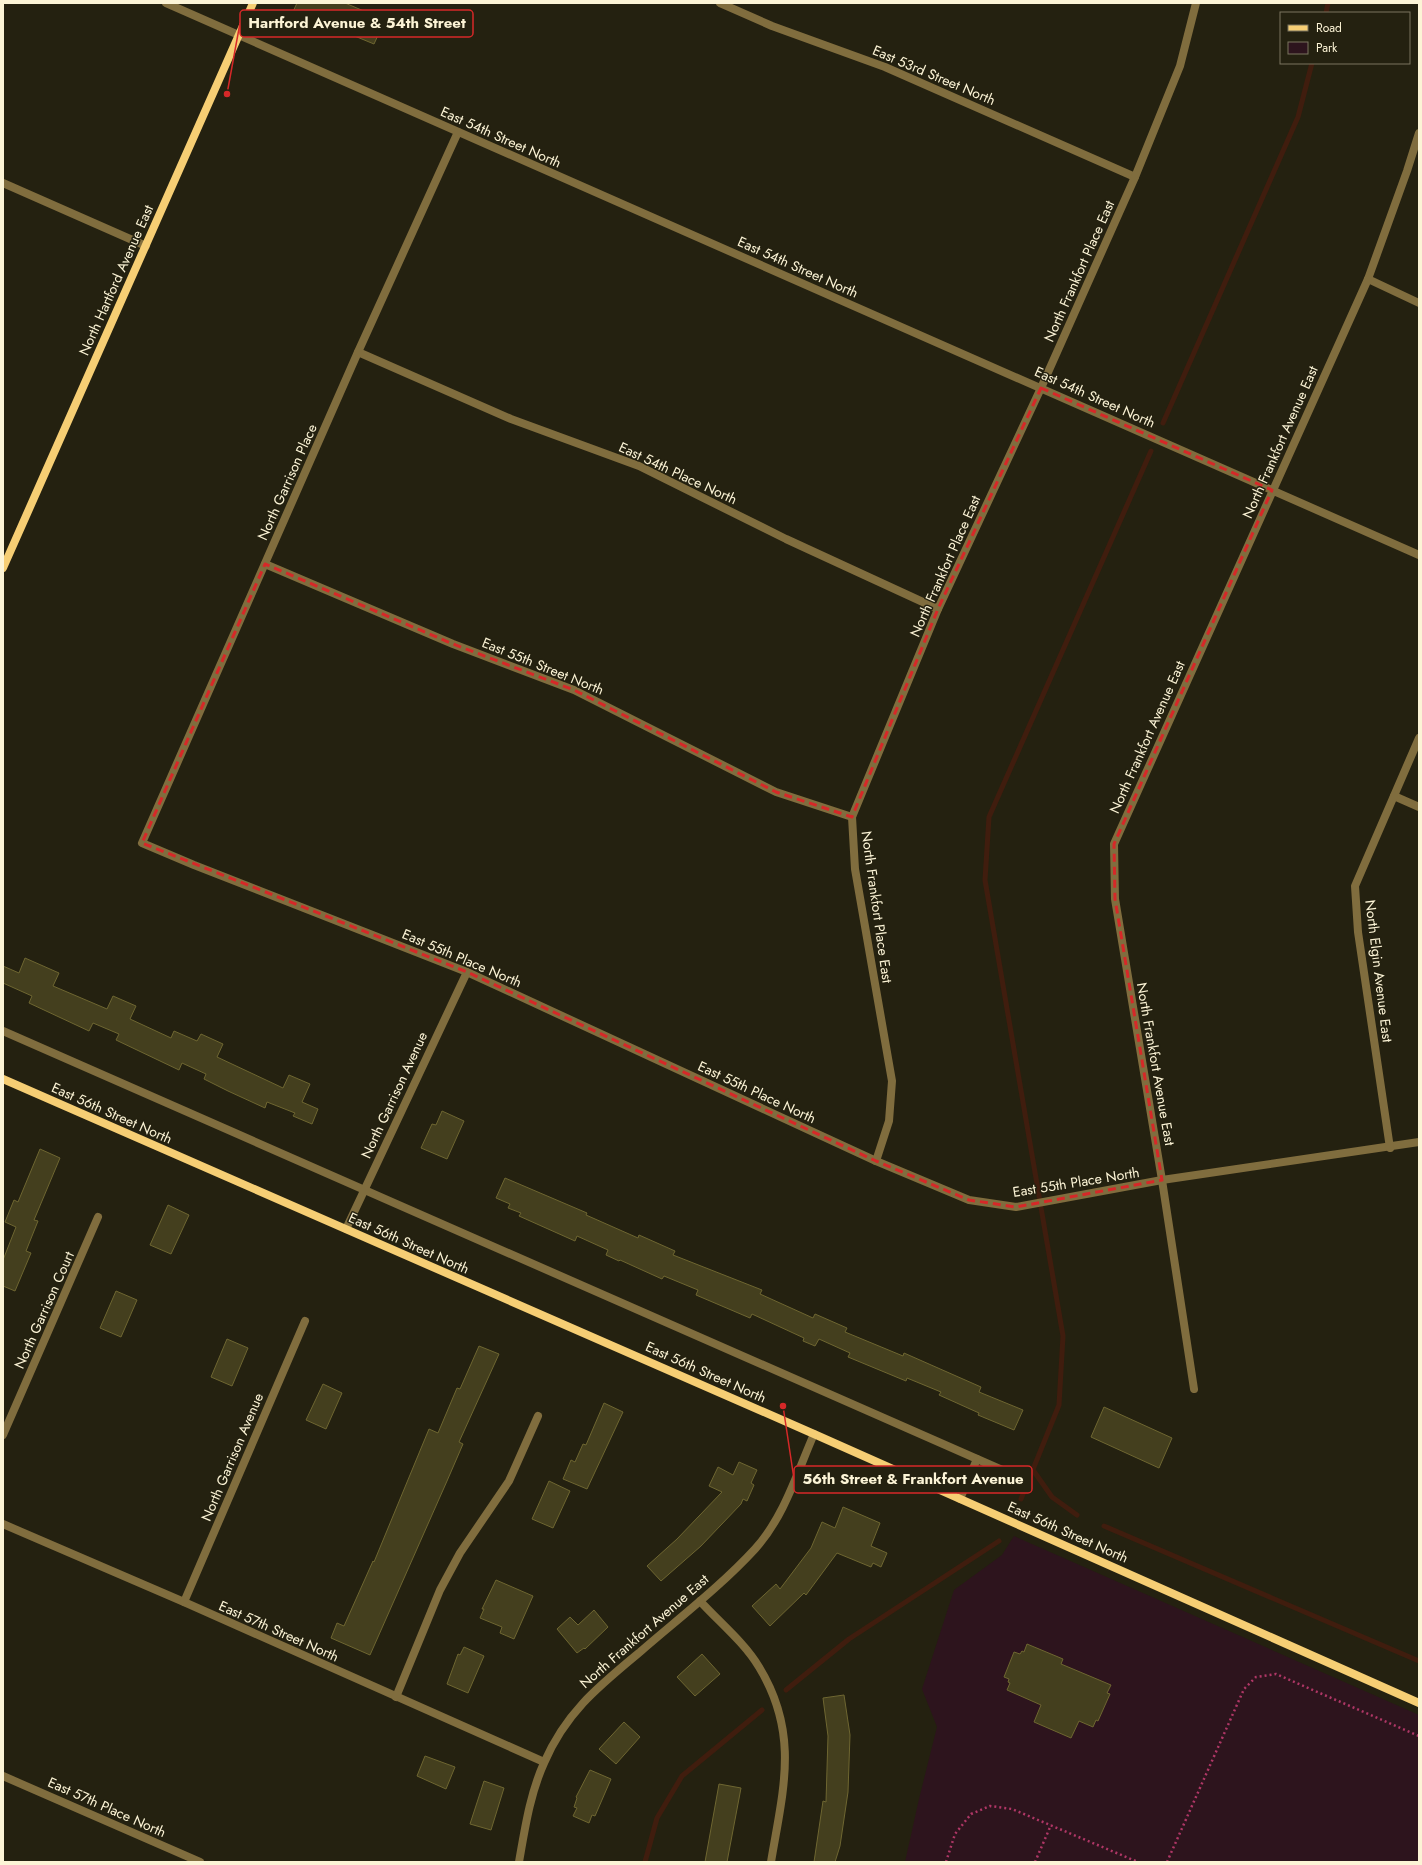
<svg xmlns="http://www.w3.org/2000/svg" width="1422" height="1865" font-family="Jost,sans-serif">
<rect width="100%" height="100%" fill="#242110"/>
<polygon fill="#2d141d" points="1014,1536 1419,1715 1419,1862 905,1862 919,1799 937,1727 922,1689 954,1590 1002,1555"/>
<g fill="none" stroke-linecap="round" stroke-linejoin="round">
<g stroke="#401d0e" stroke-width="5">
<polyline points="1326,13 1328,3"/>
<polyline points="1163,423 1298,117 1312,63"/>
<polyline points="1033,1470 1052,1497 1077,1515"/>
<polyline points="1021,1499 1059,1405 1063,1336 985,880 989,817 1151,451"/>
<polyline points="1104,1526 1419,1661"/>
<polyline points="786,1690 849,1639 999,1541"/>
<polyline points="645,1862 657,1818 682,1776 762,1710"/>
</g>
</g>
<g fill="#443f1e" stroke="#6e6631">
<polygon points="297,3 345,3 385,20 374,44 323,23 320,29 291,16"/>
<polygon points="25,958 59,973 53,986 107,1009 113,996 136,1006 130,1019 171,1038 174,1031 197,1041 201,1034 223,1044 217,1057 283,1088 289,1075 310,1084 302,1102 318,1109 312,1124 293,1116 295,1113 267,1102 265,1108 228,1091 204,1079 206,1074 182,1063 179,1070 116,1040 119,1034 93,1023 89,1031 29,1003 32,996 3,983 3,966 19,973"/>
<polygon points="442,1111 464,1121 447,1159 421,1148 432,1124 436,1125"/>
<polygon points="40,1149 60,1158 34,1220 38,1221 26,1251 31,1253 15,1291 3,1286 3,1260 16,1227 5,1222 14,1200 18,1202"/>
<polygon points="505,1178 587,1213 586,1215 638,1238 639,1235 675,1251 673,1255 762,1290 760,1294 813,1318 815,1314 847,1328 845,1332 903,1356 904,1353 981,1387 979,1392 1023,1410 1014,1430 978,1415 979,1413 939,1395 941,1392 907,1378 906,1381 848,1357 850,1353 819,1339 815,1346 803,1341 804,1338 752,1314 750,1318 696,1295 698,1290 664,1276 662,1279 620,1260 619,1261 606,1255 608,1250 577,1236 575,1241 519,1216 521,1213 508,1208 510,1204 496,1198"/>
<polygon points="168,1205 189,1215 171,1254 150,1245"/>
<polygon points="116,1291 137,1300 121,1337 100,1328"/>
<polygon points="227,1339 248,1348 232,1386 211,1377"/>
<polygon points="479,1346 499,1354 459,1442 463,1444 447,1481 370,1655 331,1638 337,1623 344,1626 373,1561 374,1562 429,1429 438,1433 457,1388 460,1389"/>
<polygon points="323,1384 342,1393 326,1429 306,1420"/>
<polygon points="604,1403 623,1412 587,1489 563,1479 571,1460 575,1462 583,1444 586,1445"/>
<polygon points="1104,1407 1172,1438 1159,1468 1091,1437"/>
<polygon points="739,1462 757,1470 751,1483 754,1485 747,1501 743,1499 741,1504 701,1546 661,1581 647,1566 677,1539 722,1492 709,1486 718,1467 733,1475"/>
<polygon points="549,1481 570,1491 553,1528 532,1519"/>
<polygon points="843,1507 880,1523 871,1546 887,1553 881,1567 873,1563 871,1567 837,1553 806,1595 804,1593 770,1626 752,1606 776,1584 780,1589 811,1548 822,1522 835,1528"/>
<polygon points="496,1580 533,1596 514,1639 500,1633 502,1627 480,1618 484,1609 482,1609"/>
<polygon points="594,1610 608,1627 585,1649 584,1648 577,1653 557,1629 570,1617 578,1625"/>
<polygon points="1027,1644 1063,1659 1061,1664 1111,1685 1107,1693 1110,1694 1098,1721 1096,1720 1093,1727 1079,1721 1071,1738 1034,1722 1041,1705 1007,1690 1010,1683 1008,1682 1009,1679 1004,1677 1014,1652 1020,1654 1022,1651 1024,1652"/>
<polygon points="464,1647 484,1656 468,1693 447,1684 458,1654 460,1655"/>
<polygon points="702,1654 720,1674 695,1696 677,1677"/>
<polygon points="844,1695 850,1735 848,1792 840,1846 835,1862 814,1862 823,1801 826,1802 828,1736 823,1698"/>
<polygon points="624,1722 640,1737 616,1764 599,1749"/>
<polygon points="425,1756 455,1767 446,1789 417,1776"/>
<polygon points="590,1770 611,1779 595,1816 592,1815 589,1823 573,1816 577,1808 574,1807 577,1798 576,1797"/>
<polygon points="484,1781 504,1788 491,1830 470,1824"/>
<polygon points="719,1784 741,1788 727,1862 705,1862"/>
</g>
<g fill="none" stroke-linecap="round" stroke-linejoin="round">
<g stroke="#af3766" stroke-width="2.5" stroke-dasharray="2 3" stroke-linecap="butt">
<polyline points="946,1862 955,1834 971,1814 990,1806 1012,1809 1138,1862"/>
<polyline points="1035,1862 1051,1825"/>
<polyline points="1167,1862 1244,1689 1256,1677 1276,1674 1419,1736"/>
</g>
<g stroke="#806d3e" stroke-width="8">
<polyline points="166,3 1419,555"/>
<polyline points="720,3 772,26 885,67 1135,177"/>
<polyline points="458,132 358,352 142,843 194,865 467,972 876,1161 969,1200 1016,1207 1162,1180 1419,1142"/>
<polyline points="3,183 146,246"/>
<polyline points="1368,279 1419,303"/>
<polyline points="358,352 511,419 639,466 786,539 938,609"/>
<polyline points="265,564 453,644 574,690 776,792 852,817"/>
<polyline points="1394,796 1419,807"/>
<polyline points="3,1031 1009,1473"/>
<polyline points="1390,1148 1358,932 1355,886 1419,738"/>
<polyline points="876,1161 889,1121 892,1081 855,869 852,817 938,609 1041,388 1135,177 1180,66 1196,3"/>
<polyline points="346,1229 467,972"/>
<polyline points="1194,1389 1162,1180 1115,899 1114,844 1368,279 1407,171 1419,133"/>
<polyline points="3,1435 98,1217"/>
<polyline points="960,1499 977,1459"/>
<polyline points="3,1524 184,1602 544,1762"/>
<path d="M700 1601C719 1622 744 1642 759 1667 800 1734 783 1790 771 1862"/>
<polyline points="184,1602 305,1321"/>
<polyline points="396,1697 440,1590 460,1553 509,1481 538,1416"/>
<polyline points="3,1776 200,1862"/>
<path d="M519 1862C525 1828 530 1794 544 1763 566 1712 599 1686 640 1652 678 1619 721 1586 755 1549 784 1517 797 1473 814 1434"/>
</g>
<g stroke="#f6ce74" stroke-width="8">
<polyline points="3,568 253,3"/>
<polyline points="3,1079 814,1434 1419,1703"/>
</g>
</g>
<path fill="none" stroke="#d62828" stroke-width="3" stroke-dasharray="8 5" stroke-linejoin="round" d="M1041 388 1272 490 1114 844 1115 899 1162 1180 1016 1207 969 1200 876 1161 467 972 142 843 265 564 453 644 574 690 776 792 852 817 938 609Z"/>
<g text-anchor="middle" stroke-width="3" stroke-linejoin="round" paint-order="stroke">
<g font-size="14" fill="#fcf4d6" stroke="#242110">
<text transform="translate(934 75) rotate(23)" y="5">East 53rd Street North</text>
<text transform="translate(501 137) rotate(24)" y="5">East 54th Street North</text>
<text transform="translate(798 267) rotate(24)" y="5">East 54th Street North</text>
<text transform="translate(1079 271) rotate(-66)" y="5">North Frankfort Place East</text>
<text transform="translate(116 280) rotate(-66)" y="5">North Hartford Avenue East</text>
<text transform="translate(1095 397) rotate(24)" y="5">East 54th Street North</text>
<text transform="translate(1280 442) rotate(-66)" y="5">North Frankfort Avenue East</text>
<text transform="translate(678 473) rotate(25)" y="5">East 54th Place North</text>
<text transform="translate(287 482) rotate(-66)" y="5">North Garrison Place</text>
<text transform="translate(945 566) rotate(-66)" y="5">North Frankfort Place East</text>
<text transform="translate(543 666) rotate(22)" y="5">East 55th Street North</text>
<text transform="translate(1147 737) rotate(-66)" y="5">North Frankfort Avenue East</text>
<text transform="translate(877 907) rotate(82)" y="5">North Frankfort Place East</text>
<text transform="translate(462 958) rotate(23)" y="5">East 55th Place North</text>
<text transform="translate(1379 971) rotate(83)" y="5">North Elgin Avenue East</text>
<text transform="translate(1156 1064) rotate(80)" y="5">North Frankfort Avenue East</text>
<text transform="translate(757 1092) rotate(25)" y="5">East 55th Place North</text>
<text transform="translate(394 1095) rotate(-65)" y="5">North Garrison Avenue</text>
<text transform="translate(112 1113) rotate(24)" y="5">East 56th Street North</text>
<text transform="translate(1076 1182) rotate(-9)" y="5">East 55th Place North</text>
<text transform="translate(409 1243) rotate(24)" y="5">East 56th Street North</text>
<text transform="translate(44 1310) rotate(-66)" y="5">North Garrison Court</text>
<text transform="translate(706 1372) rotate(24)" y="5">East 56th Street North</text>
<text transform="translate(232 1457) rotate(-67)" y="5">North Garrison Avenue</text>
<text transform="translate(1068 1532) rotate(24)" y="5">East 56th Street North</text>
<text transform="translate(279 1631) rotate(24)" y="5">East 57th Street North</text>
<text transform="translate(644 1631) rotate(-41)" y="5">North Frankfort Avenue East</text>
<text transform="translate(107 1807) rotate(24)" y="5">East 57th Place North</text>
</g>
</g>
<path fill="none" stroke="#d62828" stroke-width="1.5" d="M227 94L240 23M783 1406L794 1479"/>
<g fill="#d62828" stroke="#242110" stroke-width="1.5">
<circle cx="227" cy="94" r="4"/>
<circle cx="783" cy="1406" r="4"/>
</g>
<g fill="#242110" stroke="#d62828" stroke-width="1.5">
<rect x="240" y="10" width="233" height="27" rx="4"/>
<rect x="794" y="1466" width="238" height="27" rx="4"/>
</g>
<g font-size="15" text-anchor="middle" font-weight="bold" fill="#fcf4d6">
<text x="357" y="28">Hartford Avenue &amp; 54th Street</text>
<text x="913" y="1484">56th Street &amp; Frankfort Avenue</text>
</g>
<rect width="1422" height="1865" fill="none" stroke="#fcf4d6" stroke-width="8"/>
<rect x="1280" y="12" width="130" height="52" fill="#242110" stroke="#7a755f"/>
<rect x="1288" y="25" width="20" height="6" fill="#f6ce74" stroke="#7a755f"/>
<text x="1316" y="32" font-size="12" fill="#fcf4d6">Road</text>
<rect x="1288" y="42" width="20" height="12" fill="#2d141d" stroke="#7a755f"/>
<text x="1316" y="52" font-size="12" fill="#fcf4d6">Park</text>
</svg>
